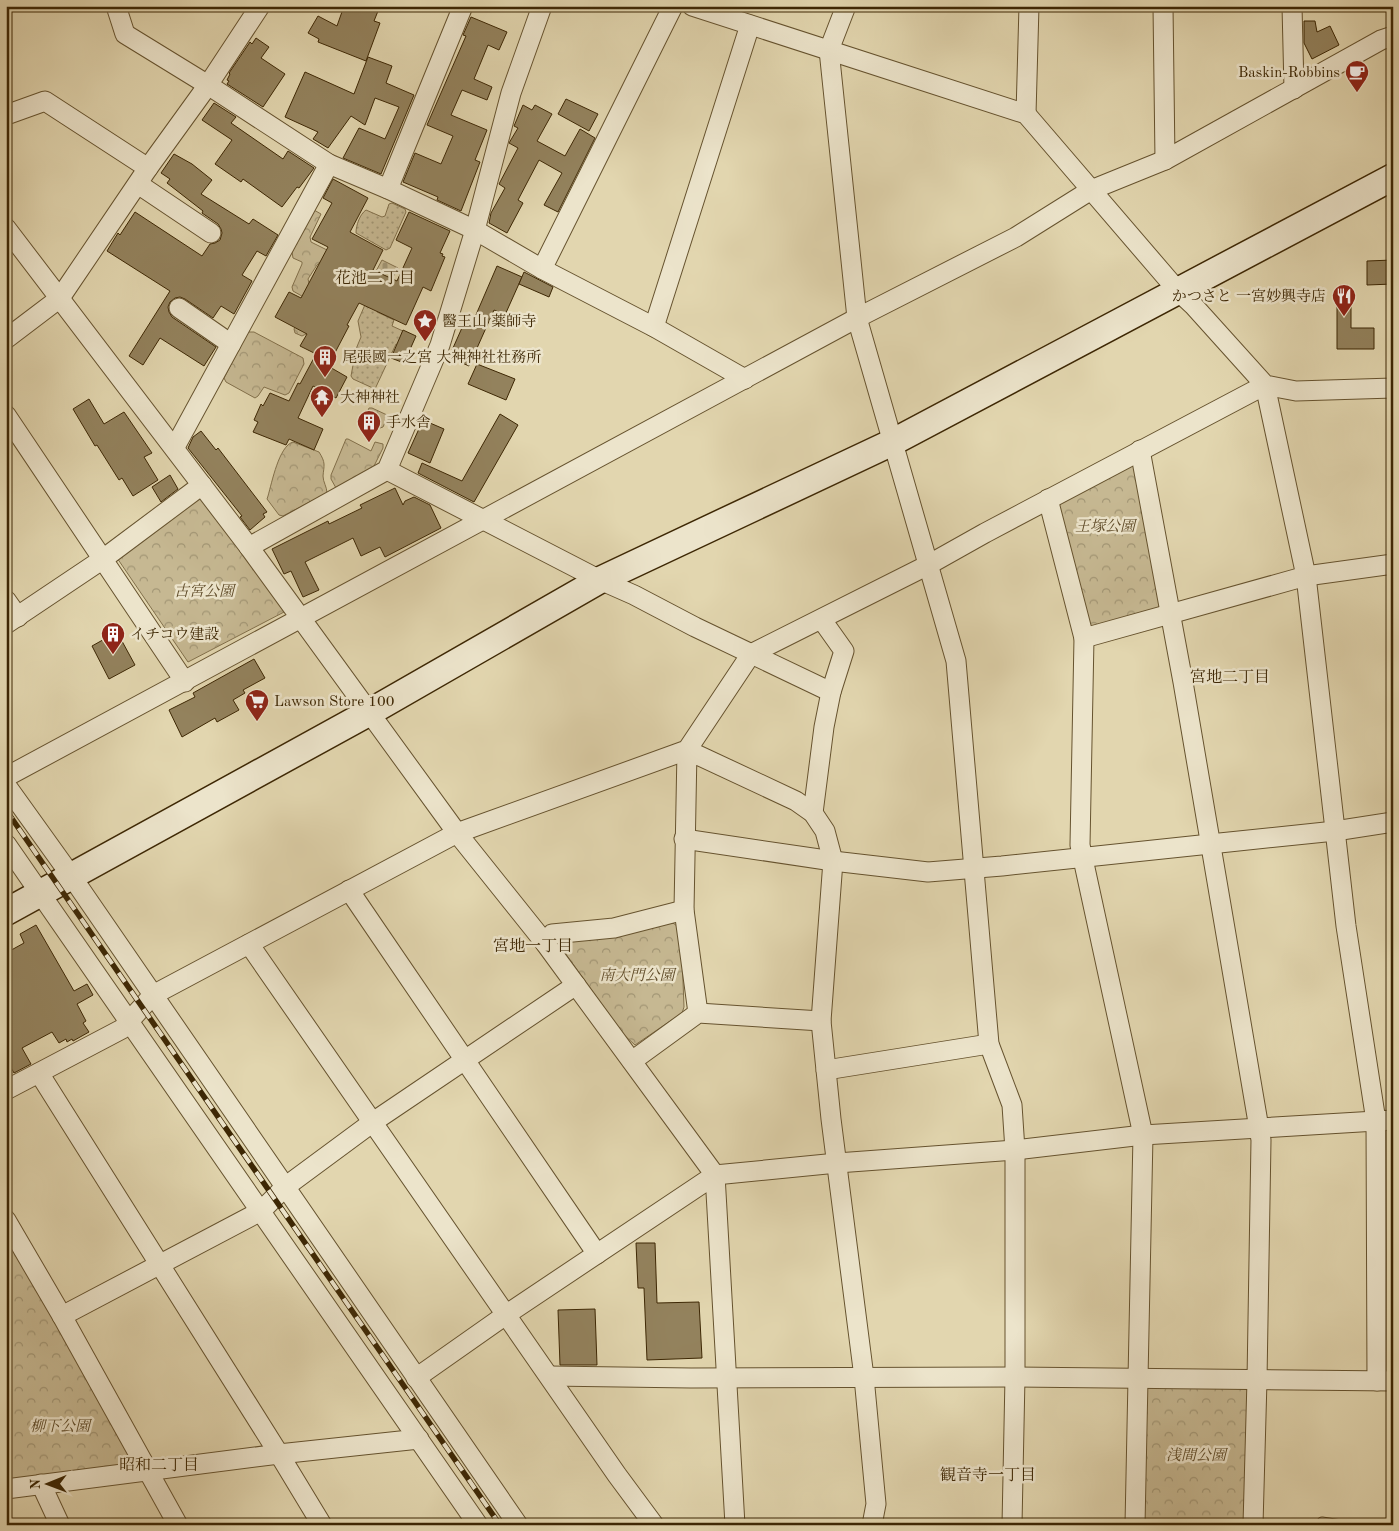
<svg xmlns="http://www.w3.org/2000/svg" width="1399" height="1531" font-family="'Old Standard TT','Noto Serif JP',serif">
<defs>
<pattern id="grass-dots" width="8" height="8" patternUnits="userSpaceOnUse" patternTransform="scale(1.25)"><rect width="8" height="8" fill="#c6b892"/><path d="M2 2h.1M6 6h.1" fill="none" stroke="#a29675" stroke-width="1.8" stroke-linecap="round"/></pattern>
<pattern id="forest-crowns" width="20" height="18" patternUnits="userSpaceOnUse" patternTransform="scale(1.25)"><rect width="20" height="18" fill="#c6b892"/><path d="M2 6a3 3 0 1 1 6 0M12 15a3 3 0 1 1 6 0" fill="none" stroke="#a29675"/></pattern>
<pattern id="cemetery-stones" width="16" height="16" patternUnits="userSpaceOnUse" patternTransform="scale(1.25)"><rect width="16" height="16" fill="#c6b892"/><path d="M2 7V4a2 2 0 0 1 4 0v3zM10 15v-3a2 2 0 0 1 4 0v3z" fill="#a29675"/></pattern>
</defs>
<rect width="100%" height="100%" fill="#e2d6af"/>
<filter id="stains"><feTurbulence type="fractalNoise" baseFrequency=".004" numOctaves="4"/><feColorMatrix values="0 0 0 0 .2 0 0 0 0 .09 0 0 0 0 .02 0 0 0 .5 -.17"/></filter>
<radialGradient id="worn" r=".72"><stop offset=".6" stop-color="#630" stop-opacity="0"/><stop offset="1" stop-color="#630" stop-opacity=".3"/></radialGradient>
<g fill="url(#grass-dots)" stroke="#82704b">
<path d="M392 203 405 209 406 212 390 248 386 250 356 233C356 225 360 214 366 210L382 217 385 216 389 204Z"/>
<polygon points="370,293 383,299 377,312 394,320 392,326 414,336 409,349 396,344 375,389 353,379 351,376 356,349 361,337 358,321"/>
</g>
<g fill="url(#forest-crowns)" stroke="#82704b">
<polygon points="314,210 321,214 310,237 311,242 333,253 317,265 308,279 309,283 325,292 326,297 306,334 302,336 295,333 294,329 308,303 307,299 293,291 292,287 302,264 302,262 293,258 292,252"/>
<polygon points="248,332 254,332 303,358 304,364 289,393 285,395 264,387 258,396 255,398 226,382 224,378"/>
<polygon points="369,408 372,408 387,415 387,418 383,427 380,428 366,421 365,418"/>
<polygon points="346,439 348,439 371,451 375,442 383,444 383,448 373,468 336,488 331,479 331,475"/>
<path d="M293 442 319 452C326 463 324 465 323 476 323 482 327 487 327 493L283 516 279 515 267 499 268 496C272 482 279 446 293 442Z"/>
<polygon points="1136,459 1166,611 1087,632 1053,501"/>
<polygon points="199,497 286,611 188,662 115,555"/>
<polygon points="666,922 673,923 681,929 684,1007 682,1013 635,1045 623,1034 560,946 562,940"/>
<polygon points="6,1225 145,1468 6,1487"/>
<polygon points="1144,1383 1252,1385 1248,1525 1139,1525"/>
</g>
<polygon fill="url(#cemetery-stones)" stroke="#82704b" points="382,260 398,268 383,296 367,288"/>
<g fill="#93825d" stroke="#3d2704">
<polygon points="344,6 380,6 374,21 380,23 366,61 318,42 319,39 308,33 318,16 337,26"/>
<polygon points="471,17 507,32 499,50 488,45 474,79 492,87 487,100 462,90 451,115 487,130 475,160 480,162 461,211 437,200 438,197 403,182 415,153 441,164 453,136 427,125 466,36 463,35"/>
<polygon points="1304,21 1315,21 1317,32 1330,26 1339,45 1312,59 1304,43"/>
<polygon points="256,38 269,47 261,58 285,74 263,107 227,84 229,81 227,80 230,74 229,73 250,42 252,44"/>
<polygon points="368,57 392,66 386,83 414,95 381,174 343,158 359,128 385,139 399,107 375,98 365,125 351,116 328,148 313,139 318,132 285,117 305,72 354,94"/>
<polygon points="566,99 598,114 589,131 558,114"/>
<polygon points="214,103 236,117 231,123 283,159 288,151 314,168 299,188 297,187 282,207 243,179 241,182 215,164 232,140 202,120"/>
<polygon points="523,105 532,110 535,105 552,114 537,141 565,156 580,129 595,138 558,212 544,205 562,173 539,160 518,200 523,203 507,233 489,223 491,213 505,188 499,184 518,148 509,143 518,128 514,126"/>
<polygon points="174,154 192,164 212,180 201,194 249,224 253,219 278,235 266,256 257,251 242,275 252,281 234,314 221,306 213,318 185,299 180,297 175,298 170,302 168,307 169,312 172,317 216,347 204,366 160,338 143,365 129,356 170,291 107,251 118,233 120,235 135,212 202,256 210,244 215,243 220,240 222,233 221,229 218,224 202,213 203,211 167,183 170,179 161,173"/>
<polygon points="333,179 368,198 350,232 383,250 373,270 397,281 412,248 396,240 409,212 450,231 440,253 443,254 442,256 445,257 431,291 423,287 406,325 359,303 347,325 349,326 328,366 347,377 336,398 313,386 298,418 323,429 314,450 289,439 286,445 253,432 258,422 254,420 261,404 263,406 270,393 289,401 298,383 300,384 316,354 300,346 307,334 275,317 289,292 301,298 328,247 312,239 332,203 323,198"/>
<polygon points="1393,260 1393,284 1367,285 1367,261"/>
<polygon points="497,266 522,277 505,315 494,310 469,366 449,357 465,321 472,324"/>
<polygon points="524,272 553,287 549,297 519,284"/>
<polygon points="1337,305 1351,305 1351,328 1374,328 1374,349 1337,349"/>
<polygon points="403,330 416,336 404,363 391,358"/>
<polygon points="477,364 515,379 506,400 468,384"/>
<polygon points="89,399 104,424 124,412 152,453 144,457 158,480 133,496 122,478 119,480 97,445 95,446 73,409"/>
<polygon points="500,414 518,425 474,502 418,473 422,463 462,481"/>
<polygon points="423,420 444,429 430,463 408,453"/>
<polygon points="201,431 216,450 218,448 267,512 263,514 265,517 250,530 240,517 242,516 188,448 193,437"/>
<polygon points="170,475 178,489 161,502 152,487"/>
<polygon points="395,488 403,505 405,501 414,497 430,505 441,528 385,557 380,547 361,556 353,538 305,562 319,590 303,597 291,571 284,574 272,549 328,521 329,524 362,508 360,505"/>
<polygon points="117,632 135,665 109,679 92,646"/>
<polygon points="254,659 265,678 243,690 245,693 233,700 239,710 217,722 215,718 182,737 169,710 195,697 193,693"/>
<polygon points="36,925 74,991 87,984 93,995 77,1004 86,1021 83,1023 89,1032 73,1041 72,1039 67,1042 66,1039 59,1043 52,1032 22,1048 31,1064 14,1073 6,1059 6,953 24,943 20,934"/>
<polygon points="636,1243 655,1243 657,1303 699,1302 702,1358 647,1360 644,1288 638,1288"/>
<polygon points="595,1309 597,1365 560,1365 558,1310"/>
</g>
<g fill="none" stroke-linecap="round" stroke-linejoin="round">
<g stroke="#66532f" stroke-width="11">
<polyline id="lane" points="1322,1522 1341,1525"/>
</g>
<g stroke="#66532f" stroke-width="21">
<g id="street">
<polyline points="116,6 125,34 208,85 329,164 388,189 475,230 542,269 654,327 745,379"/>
<polyline points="692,6 1026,114 1178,291 1193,305 1265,385 1296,391 1393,388"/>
<polyline points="846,6 829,50 857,318 956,661 989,1044 1012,1105 1015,1150 1015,1377 1012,1525"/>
<polyline points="1163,6 1165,160"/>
<polyline points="1292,6 1294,89"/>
<polyline points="1026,114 1029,6"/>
<polyline points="6,115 45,101 148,168"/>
<polyline points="138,184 211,233"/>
<polyline points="388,189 463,6"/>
<polyline points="6,228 249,547 457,833 545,943 715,1175 837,1163 1015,1150 1143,1135 1393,1120"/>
<polyline points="542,269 673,6"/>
<polyline points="179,308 231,344"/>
<polyline points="654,327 750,25"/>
<polyline points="6,339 60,298 148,168 208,85 260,6"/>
<polyline points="6,415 185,682"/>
<polyline points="175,447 329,164"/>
<polyline points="1140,450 1183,682 1261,1140 1257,1380 1253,1525"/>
<polyline points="387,470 600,580 634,595 695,627 831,692"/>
<polyline points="1048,499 1084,638 1080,845 1143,1135 1135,1525"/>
<polyline points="249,547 387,470 440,345 475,230 511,93 542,6"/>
<polyline points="6,600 18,617"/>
<polyline points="6,624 103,559 202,485"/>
<polyline points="1084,638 1306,576 1393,564"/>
<polyline points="6,777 857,318 1016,237 1091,190 1165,160 1381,40 1393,36"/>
<polyline points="6,785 72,877 518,1525"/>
<polyline points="813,813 824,727 831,692 844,651 822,620"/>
<polyline points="684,839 833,861 928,872 1002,866 1210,844 1335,831 1393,822"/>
<polyline points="6,844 478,1525"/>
<polyline points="349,890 597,1254"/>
<polyline points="545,943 552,934 614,928 684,910"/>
<polyline points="249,944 617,1475 654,1525"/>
<polyline points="698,1013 684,910 687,750 796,801 813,813 825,831 833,861 821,1021 831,1119 864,1377 876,1504 872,1525"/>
<polyline points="632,1061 698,1013 821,1021"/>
<polyline points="826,1070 989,1044"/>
<polyline points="39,1073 279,1454 322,1525"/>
<polyline points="6,1090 122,1029 153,995 457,833 687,750 751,654 928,565 985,533 1265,385 1306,576 1346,926 1376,1121 1377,1381"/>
<polyline points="6,1220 62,1316 178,1525"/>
<polyline points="62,1316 261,1211 285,1187 373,1122 576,985"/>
<polyline points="549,1376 691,1378 1015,1377 1393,1381"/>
<polyline points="416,1378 507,1314 715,1175 735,1525"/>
<polyline points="41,1484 60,1525"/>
<polyline points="6,1489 279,1454 419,1439"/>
</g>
</g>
<g stroke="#3d2704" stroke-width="29">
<polyline id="secondary" points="6,912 370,712 600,580 893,442 1393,177"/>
</g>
<use href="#lane" stroke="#ece4cb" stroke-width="9"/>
<use href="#street" stroke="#ece4cb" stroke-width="19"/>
<use href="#secondary" stroke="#ece4cb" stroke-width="26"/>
<g stroke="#3d2704" stroke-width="5.5">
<polyline id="rail" points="6,810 500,1525"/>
</g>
<use href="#rail" stroke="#ece4cb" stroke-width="4" stroke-dasharray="11" stroke-linecap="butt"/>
</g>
<defs>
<g id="cafe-pin" transform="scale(1.25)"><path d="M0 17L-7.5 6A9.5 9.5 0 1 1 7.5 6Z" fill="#8f2418" stroke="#ece4cb"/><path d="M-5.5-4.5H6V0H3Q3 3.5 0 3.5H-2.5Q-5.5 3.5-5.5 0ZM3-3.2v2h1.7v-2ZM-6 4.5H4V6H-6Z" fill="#fff"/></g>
<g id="restaurant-pin" transform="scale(1.25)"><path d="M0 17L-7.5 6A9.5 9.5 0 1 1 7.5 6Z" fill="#8f2418" stroke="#ece4cb"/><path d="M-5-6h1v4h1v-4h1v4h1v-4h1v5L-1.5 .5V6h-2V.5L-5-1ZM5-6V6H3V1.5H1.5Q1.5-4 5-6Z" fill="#fff"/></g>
<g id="sight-pin" transform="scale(1.25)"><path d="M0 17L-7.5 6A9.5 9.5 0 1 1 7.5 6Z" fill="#8f2418" stroke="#ece4cb"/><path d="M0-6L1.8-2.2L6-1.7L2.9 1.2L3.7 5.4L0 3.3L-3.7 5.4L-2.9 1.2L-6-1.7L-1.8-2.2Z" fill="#fff"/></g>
<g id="building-pin" transform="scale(1.25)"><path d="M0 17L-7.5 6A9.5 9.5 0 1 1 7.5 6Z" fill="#8f2418" stroke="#ece4cb"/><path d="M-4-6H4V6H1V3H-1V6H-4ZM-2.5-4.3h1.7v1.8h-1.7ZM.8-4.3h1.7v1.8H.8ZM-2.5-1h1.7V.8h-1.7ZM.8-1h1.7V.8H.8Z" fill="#fff"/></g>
<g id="temple-pin" transform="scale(1.25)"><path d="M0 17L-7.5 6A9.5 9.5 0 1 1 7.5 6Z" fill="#8f2418" stroke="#ece4cb"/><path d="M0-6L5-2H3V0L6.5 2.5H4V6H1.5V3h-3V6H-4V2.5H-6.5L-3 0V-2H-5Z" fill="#fff"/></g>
<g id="supermarket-pin" transform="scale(1.25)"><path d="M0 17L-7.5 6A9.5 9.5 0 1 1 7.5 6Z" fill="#8f2418" stroke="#ece4cb"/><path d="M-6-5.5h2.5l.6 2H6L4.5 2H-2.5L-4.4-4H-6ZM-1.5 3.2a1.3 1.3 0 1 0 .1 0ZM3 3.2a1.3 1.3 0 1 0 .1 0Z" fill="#fff"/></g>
</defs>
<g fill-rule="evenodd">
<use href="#cafe-pin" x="1357" y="72"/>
<use href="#restaurant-pin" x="1344" y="296"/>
<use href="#sight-pin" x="425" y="321"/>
<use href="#building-pin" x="325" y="357"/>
<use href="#temple-pin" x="322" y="397"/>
<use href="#building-pin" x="369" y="422"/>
<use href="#building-pin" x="113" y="634"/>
<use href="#supermarket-pin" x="257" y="701"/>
</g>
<g text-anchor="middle" stroke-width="5" stroke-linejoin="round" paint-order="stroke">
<g font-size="15" fill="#3d2704" stroke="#ece4cb" text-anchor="start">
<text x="1340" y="77" text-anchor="end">Baskin-Robbins</text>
<text x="1326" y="301" text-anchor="end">かつさと 一宮妙興寺店</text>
<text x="442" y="326">醫王山 薬師寺</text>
<text x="342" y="362">尾張國一之宮 大神神社社務所</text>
<text x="340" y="402">大神神社</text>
<text x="386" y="427">手水舎</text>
<text x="130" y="639">イチコウ建設</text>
<text x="274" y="706">Lawson Store 100</text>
</g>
<g font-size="15" font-style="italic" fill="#5f4b28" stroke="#ece4cb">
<text x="1105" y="531">王塚公園</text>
<text x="204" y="596">古宮公園</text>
<text x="637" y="980">南大門公園</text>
<text x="60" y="1431">柳下公園</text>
<text x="1196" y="1460">浅間公園</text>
</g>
<g font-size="16" fill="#3d2704" stroke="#ece4cb">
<text x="375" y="283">花池二丁目</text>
<text x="1230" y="682">宮地二丁目</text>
<text x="533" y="951">宮地一丁目</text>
<text x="159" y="1470">昭和二丁目</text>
<text x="988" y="1480">観音寺一丁目</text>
</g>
</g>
<rect width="1399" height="1531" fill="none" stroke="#e2d6af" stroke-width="25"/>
<rect x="8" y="8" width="1384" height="1516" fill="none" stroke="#3d2704" stroke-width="2.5"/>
<rect x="12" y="12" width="1374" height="1506" fill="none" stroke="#3d2704"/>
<g transform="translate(48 1484) rotate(269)" stroke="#ece4cb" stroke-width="4" paint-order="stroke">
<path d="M0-4L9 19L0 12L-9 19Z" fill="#3d2704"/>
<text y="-8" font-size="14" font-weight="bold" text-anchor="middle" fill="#3d2704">N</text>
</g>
<rect width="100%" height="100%" filter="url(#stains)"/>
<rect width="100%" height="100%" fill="url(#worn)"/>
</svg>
